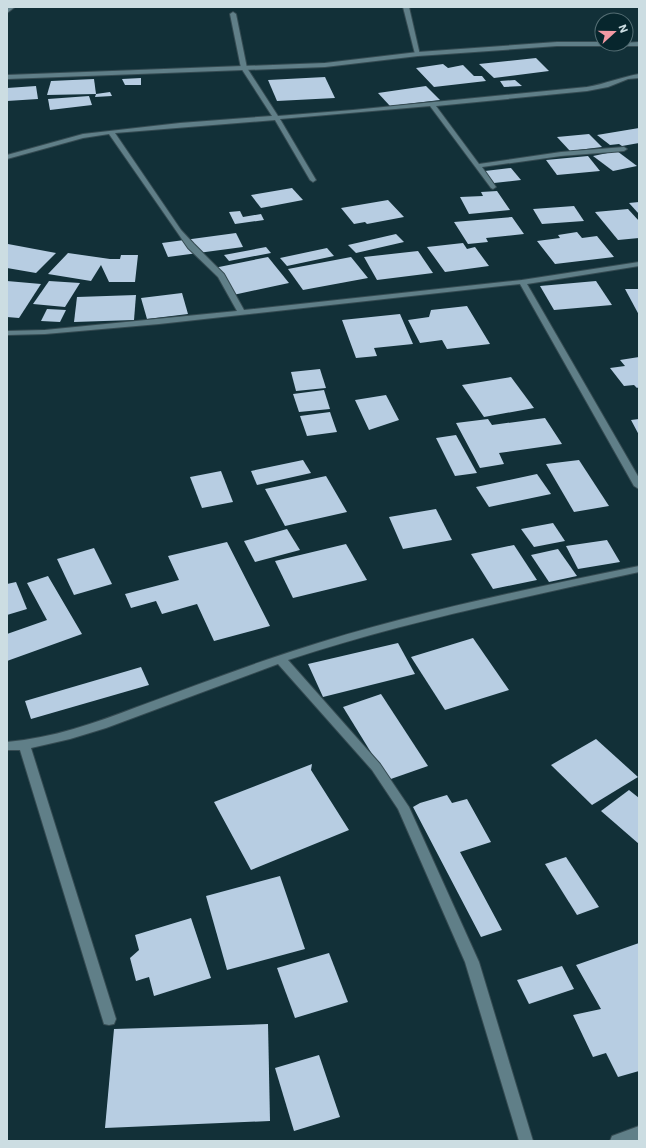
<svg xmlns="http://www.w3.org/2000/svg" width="646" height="1148" font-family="'IBM Plex Sans',sans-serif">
<rect width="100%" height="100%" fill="#123038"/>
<g fill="#b7cde2">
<polygon points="536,58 549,71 494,78 479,64"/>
<polygon points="443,64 448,68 463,65 474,76 482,76 486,81 434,87 416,68"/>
<polygon points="325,77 335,98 277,101 268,80"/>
<polygon points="141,78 141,85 125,85 122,79"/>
<polygon points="94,79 96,94 47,95 51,81"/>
<polygon points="515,80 522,86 504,87 500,81"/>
<polygon points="36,86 38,99 7,101 7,88"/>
<polygon points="426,86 440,100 390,106 378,93"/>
<polygon points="110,92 112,96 95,97 96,94"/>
<polygon points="89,96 92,105 50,110 48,99"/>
<polygon points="639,128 639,143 622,146 619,144 610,145 597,135"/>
<polygon points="589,134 602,147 570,151 557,137"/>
<polygon points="617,151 637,166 613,171 593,156"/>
<polygon points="588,156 600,171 557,175 546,160"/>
<polygon points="511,168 521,180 494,183 485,171"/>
<polygon points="292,188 303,200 261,208 251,195"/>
<polygon points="497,191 510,210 469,214 460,197 483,196 481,192"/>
<polygon points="388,200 404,217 367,224 365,222 354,224 341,208"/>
<polygon points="639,202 639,214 629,203"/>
<polygon points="574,206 584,221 542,224 533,209"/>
<polygon points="628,209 639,221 639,238 618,240 595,212"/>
<polygon points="240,211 243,217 261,214 264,220 235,224 229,212"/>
<polygon points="512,217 524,234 486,238 488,242 468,244 454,222"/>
<polygon points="577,232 582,238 597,236 614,257 555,264 537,241 560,238 558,235"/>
<polygon points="236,233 243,247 168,257 162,243"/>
<polygon points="396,234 404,242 356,253 348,245"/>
<polygon points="463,243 467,249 475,247 489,266 445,272 427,247"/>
<polygon points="8,244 56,253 36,273 7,268"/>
<polygon points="266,247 271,253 229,261 224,255"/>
<polygon points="327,248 334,256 287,266 280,258"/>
<polygon points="418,251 433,273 377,280 364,257"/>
<polygon points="68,253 110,259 120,259 121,255 138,255 135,282 109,282 101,265 91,281 48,274"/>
<polygon points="268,257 289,283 233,295 214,268"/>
<polygon points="351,257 368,278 303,290 288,269"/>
<polygon points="7,281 41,284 19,318 7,317"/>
<polygon points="49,281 80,283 65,307 33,304"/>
<polygon points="596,281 612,305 554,310 540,286"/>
<polygon points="625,289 639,289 639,315"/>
<polygon points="182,293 188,314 147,319 141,298"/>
<polygon points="136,295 134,320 74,322 77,297"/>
<polygon points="467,306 490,344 447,349 442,340 420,343 408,320 429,317 431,310"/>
<polygon points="47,309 66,310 60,322 41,321"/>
<polygon points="400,314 413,344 374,348 377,356 356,358 342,320"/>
<polygon points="639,357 639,387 637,388 634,385 624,386 610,368 625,366 620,360"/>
<polygon points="320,369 326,388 296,391 291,372"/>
<polygon points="511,377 534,408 484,417 462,385"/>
<polygon points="324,390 330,409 299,412 293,394"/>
<polygon points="386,395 399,420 369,430 355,400"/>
<polygon points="330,412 337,432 307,436 300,416"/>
<polygon points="545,418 562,444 499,453 504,464 480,468 456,423 488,419 492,425"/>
<polygon points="639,419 639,435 631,420"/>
<polygon points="456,435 477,473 455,476 436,438"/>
<polygon points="303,460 311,473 257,485 251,471"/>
<polygon points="579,460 609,506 574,512 546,464"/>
<polygon points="221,471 233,502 202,508 190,477"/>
<polygon points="537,474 551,494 489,507 476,487"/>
<polygon points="326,476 347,512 285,526 265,489"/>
<polygon points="436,509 452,540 403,549 389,517"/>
<polygon points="553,523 565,541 534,547 521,529"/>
<polygon points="287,529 300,550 255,562 244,541"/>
<polygon points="607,540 620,562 578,569 566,546"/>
<polygon points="227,542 270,626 214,641 197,604 162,614 156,601 131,608 125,594 179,580 168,556"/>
<polygon points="346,544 367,580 293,598 275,561"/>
<polygon points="514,545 537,580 493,589 471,554"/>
<polygon points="94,548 112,584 74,595 57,559"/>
<polygon points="558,549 577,576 549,582 531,555"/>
<polygon points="48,576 82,634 7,661 7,634 47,620 27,583"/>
<polygon points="16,582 27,609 7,615 7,584"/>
<polygon points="473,638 509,690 445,710 411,657"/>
<polygon points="398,643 415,674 323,697 308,664"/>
<polygon points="141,667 149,685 31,719 25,701"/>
<polygon points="381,694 428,766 388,780 343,707"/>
<polygon points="596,739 638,777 592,805 551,765"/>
<polygon points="312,764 311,770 349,830 251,870 214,802"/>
<polygon points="629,790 639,798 639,844 601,811"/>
<polygon points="447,795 452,803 467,799 491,842 460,852 502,930 481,937 413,807 420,803"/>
<polygon points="566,857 599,907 577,915 545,864"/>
<polygon points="280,876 305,949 227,970 206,896"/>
<polygon points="191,918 211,978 154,996 149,977 136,981 130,958 139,950 135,935"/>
<polygon points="639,943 639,1071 618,1077 606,1053 593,1057 573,1015 601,1009 576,965"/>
<polygon points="329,953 348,1002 295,1018 277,968"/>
<polygon points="562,966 574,989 529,1004 517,980"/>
<polygon points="268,1024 270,1121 105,1128 114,1029"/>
<polygon points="319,1055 340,1117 294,1131 275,1068"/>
</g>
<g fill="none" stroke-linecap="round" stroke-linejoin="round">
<g stroke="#354b52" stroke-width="2">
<g id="street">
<polygon points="9,7 15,7 7,13 7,8"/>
<polygon points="403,7 409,7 420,55 415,54"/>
<path d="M233 12 236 14 247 68 278 116 353 110 587 87C605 84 621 77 639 74V78L628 79 608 87 587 91 436 106 479 164 561 152 624 147 627 149 624 151 561 156 482 167 496 187 493 189 491 188 430 106 280 119 316 180 313 182 310 180 275 120 115 133 181 230 194 244 224 274 244 310 522 280 639 262V266L527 284 639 478V489L634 486 520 284 159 324 45 334 7 335V331L45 330 237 311 218 277 188 248 177 232 109 134 83 138 7 159V155L83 134 180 123 272 116 241 68 230 14Z"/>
<path d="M639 566V572C521 598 403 622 288 660L380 764 409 807 479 962 533 1141H519L465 962 398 809 372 770 278 664 106 728 70 739 31 748 116 1019 114 1024 109 1025 104 1024 20 750H7V742C53 738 95 723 137 707 189 688 240 668 293 651 406 614 523 590 639 566Z"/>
<polygon points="639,1126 639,1140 610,1141 612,1136"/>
</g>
</g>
<g stroke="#354b52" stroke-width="2">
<polygon id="secondary" points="557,42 602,42 602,44 639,42 639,46 557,46 418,56 325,67 7,79 7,75 325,63 418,52"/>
</g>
<use href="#street" fill="#607f88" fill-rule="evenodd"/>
<use href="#secondary" fill="#607f88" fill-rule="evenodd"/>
</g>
<rect width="646" height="1148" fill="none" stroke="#ccdde2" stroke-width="16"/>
<g transform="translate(614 32) rotate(69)"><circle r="19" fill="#07262d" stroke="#566f75"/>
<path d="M0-3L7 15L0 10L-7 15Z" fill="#f49aa4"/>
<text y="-6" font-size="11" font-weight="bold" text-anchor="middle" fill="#ccdde2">N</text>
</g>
</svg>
